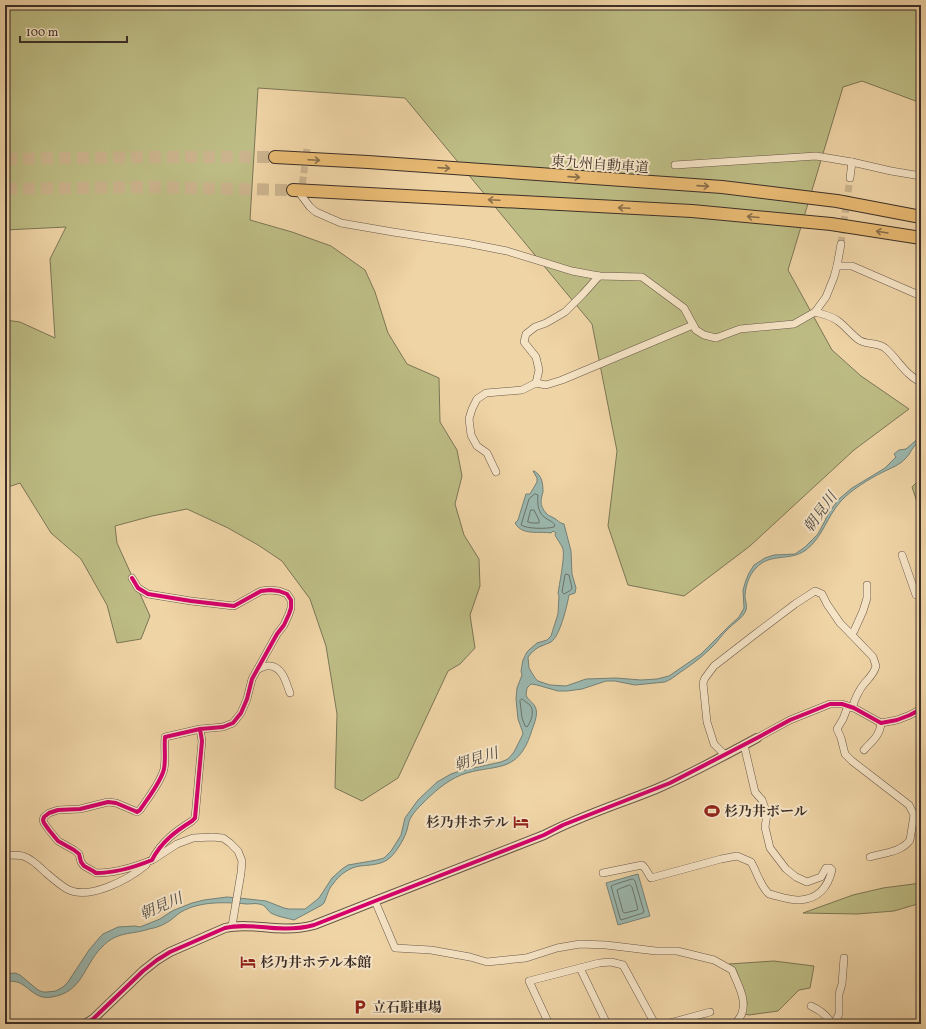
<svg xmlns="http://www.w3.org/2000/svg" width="926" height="1029" font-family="Vollkorn,'Noto Serif JP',serif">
<rect width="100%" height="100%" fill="#efd4a6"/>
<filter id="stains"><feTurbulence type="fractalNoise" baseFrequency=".005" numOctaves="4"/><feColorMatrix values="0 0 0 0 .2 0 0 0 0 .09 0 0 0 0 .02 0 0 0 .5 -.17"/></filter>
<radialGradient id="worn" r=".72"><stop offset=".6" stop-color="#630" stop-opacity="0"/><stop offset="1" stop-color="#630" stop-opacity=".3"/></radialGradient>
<g fill="#bdbc84" stroke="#7c7656">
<polygon points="5,5 921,5 921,103 862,81 843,87 788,270 832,350 861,376 909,409 854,450 750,546 684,596 628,585 608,526 617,451 592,324 405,98 258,88 250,220 292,232 331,246 365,270 375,292 388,333 407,364 439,378 440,422 457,450 462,476 455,504 464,535 479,559 480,586 470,615 475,648 460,664 448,671 398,778 362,801 335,788 337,714 326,646 310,599 282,561 258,545 228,528 187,509 152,516 115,526 117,543 150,616 141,639 117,643 107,605 81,559 51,533 20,483 5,488 5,320 20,322 55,338 50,259 66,227 5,230"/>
<polygon points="921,478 921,509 919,508 912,487"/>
<polygon points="921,883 921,903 894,911 857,914 803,913 853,895 883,888"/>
<polygon points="774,961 814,966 810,988 799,990 778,1011 749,1015 745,1014 747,1002 736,970 729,964"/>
</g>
<g fill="#9bb7ae" stroke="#758178">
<path d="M921 436V439C917 443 914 446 911 451 910 453 908 456 906 458 900 465 891 468 883 472 869 479 851 490 841 501 827 516 823 537 806 550 789 562 771 552 756 568 748 576 745 588 745 598 746 602 747 607 746 610 743 618 735 622 729 628 722 634 717 643 709 650 698 661 683 670 671 679L665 682 635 685 615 681H606L582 689 567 691H558L537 685 531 684 527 688 526 695C528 701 534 702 536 709 538 717 533 726 531 733 517 776 493 763 461 775 446 781 433 793 422 804 418 808 413 813 410 819 408 823 408 828 406 833 403 841 394 856 387 860 379 865 369 865 360 866 350 867 339 875 333 884 328 889 327 897 324 903L322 905 294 920C287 918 279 917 273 914 267 912 267 905 259 904 255 903 251 904 247 904 225 902 200 901 181 912 176 915 172 920 166 923 161 926 155 928 149 929 131 935 117 931 102 947 83 966 83 992 52 997 37 1000 31 989 20 983 15 981 10 981 5 981V974L15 973 20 975 38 990 43 992H47L56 991 63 987 68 982 89 950 100 937 103 934 118 927 135 926 140 927 160 919 172 911 192 903 204 900 227 897 239 898 266 901 284 908 289 909H305L309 906 319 898 332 878 342 869 348 865 354 864 377 860 384 858 391 851 398 840 401 835 405 818 410 811 418 800 437 782 451 774 460 771 501 762 508 759 514 752 523 734 522 730 518 719 516 699 517 688 522 675 521 671 523 660 527 652 530 649 537 643 547 640 551 636 558 614 559 595 558 594C559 585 565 558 563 549 561 544 557 539 555 535L556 533 553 531 551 533C539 531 522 536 515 523L518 520 526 494H530L537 482V478L533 471H534C542 475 543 484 543 492 542 495 541 499 541 502 541 505 543 510 546 513 548 516 551 516 554 518 558 520 559 523 564 524L571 551 572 574 576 588 575 593 569 595C567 606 560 636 551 642 547 644 543 645 539 647 535 649 531 653 528 657L529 668 535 678 538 681 550 685 566 686 586 679 616 678 641 680 657 679 669 676 701 654 728 627 739 617 744 608 743 590 746 580 749 573 754 565 765 558 774 555 795 554 805 547 818 534 830 511 839 499 852 488 885 468 896 457 894 454 899 450 906 449Z"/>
<polygon points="638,874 650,916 618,925 606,883"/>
</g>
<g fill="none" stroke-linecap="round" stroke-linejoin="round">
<g stroke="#6c736b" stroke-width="1">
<path d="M535 494 538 495C537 504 538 514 547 519 550 521 552 521 555 525L554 527C547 529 527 529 521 525L529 499Z"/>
<polygon points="531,510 534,510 539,520 539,523 532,523 528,522"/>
<polygon points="566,574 569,575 572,588 571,590 564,594 562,592 565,575"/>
<path d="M522 699C524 701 528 703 530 705 535 711 531 722 527 727L525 726 522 718 520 701Z"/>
<polygon points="633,879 635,881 644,912 643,913 621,920 620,918 611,886 613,885"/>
<polygon points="630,885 632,887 638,909 637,910 625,913 623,912 617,890 619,889"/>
</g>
<g stroke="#cbb38d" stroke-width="7" stroke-dasharray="7 3.5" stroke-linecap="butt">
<polyline points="301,194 307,149"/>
<polyline points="841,244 850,178"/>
</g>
<g stroke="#cbb38d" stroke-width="12" stroke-dasharray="12 6" stroke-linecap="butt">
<polyline points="5,159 141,157 275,157"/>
<polyline points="5,189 144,187 293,190"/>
</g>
<g stroke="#695848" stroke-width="8">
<g id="minor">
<polyline points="675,165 816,156 852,162"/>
<polyline points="850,178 852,162 891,171 921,176"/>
<polyline points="301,195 310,207 316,212 341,223 393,232 466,243 507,251 572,271 599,276 642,277 684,308 696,330 704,335 716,338 740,329 794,324 815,312 826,297 834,277 837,266 852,266 921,296"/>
<polyline points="837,266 841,244"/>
<path d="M815 312C822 314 832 316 838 321 845 326 851 334 859 340 866 345 877 342 885 348 897 358 906 376 921 382"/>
<polyline points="536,383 546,385 562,380 693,325"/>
<polyline points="496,472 487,453 477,446 471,435 469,419 472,409 477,399 486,393 522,390 536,383 539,370 536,357 524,342 526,334 535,327 546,323 565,312 583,294 599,276"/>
<polyline points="902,555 916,595"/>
<path d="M132 578 138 588 148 594 191 601 234 606 261 591 270 590 279 591 287 594 291 600V608L289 614 284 625 277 634 252 679 247 699 241 713 233 723 223 727 200 729 165 737C164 748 166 758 164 769 161 782 148 798 140 810L137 812 135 811 116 803 108 802 80 809 58 810 49 813 44 817 43 820 44 823 49 830 58 841 74 850 79 854 81 862 84 866 93 871 96 873C115 873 135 867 152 860 161 842 176 831 192 821L195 818 202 741 200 729"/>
<path d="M850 633 873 657 876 666C874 674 869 678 864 684 858 691 855 699 852 708"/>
<path d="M258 669C261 668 266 665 270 666 283 667 286 683 290 693"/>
<path d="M848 706 843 719 837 729 841 738 845 754 852 761 909 805 914 815 910 840C902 852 883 853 870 857"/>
<polyline points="757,738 790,720 830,704 842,704 854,708 881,723 897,720 910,715 921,709"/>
<path d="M864 750C872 741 880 736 881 723"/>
<polyline points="725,755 714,744 707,722 703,683 705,678 714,666 754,635 795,604 815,591 822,594 827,604 840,623 850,633 854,631 863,611 867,598 867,585"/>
<path d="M5 855C11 855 17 855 23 856 32 859 39 866 45 872 52 878 60 885 67 889 89 901 129 879 146 865"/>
<polyline points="154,859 177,844 193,838 212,837 223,838 230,843 238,851 242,861 241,873 232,926"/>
<path d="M603 873 642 865C646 868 648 874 651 878L721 859 737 856 751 862C757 872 760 886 769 894 778 896 791 901 800 900 818 899 828 887 832 870L830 868H826L821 877 807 882 796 877 786 869 770 848 765 827 767 814 762 800 755 792 744 745"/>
<path d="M375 901 395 948 431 950 470 957 487 962 526 958 557 948 580 944 606 945 656 951H677L714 960 732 970C737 983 747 999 742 1013 741 1017 737 1021 735 1024"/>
<polyline points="580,968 607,1024"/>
<path d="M811 1006C820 1010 827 1015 832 1024"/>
<polyline points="549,1024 529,981 599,963 611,962 623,965 655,1024"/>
<polyline points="666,1024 710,1012"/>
<polyline points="834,1024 839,1014 839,994 842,984 844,958"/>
</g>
</g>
<g stroke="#695848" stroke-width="10">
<path id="tertiary" d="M85 1024 93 1019 143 971 157 960 170 952 225 928C237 925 249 926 262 927 279 929 297 930 314 925L375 901 544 835C580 816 619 804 656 789 691 774 724 756 757 738"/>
</g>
<g stroke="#3c2f28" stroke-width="14">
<g id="motorway">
<polyline points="275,157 368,162 722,187 837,201 921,217"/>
<polyline points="293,190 692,211 831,224 921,238"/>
</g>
</g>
<use href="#minor" stroke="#f5e3c5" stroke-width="7"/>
<use href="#tertiary" stroke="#f5e3c5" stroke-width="8"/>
<use href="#motorway" stroke="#e8ba73" stroke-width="12"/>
<g stroke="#f5e3c5" stroke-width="6">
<g id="cycleway">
<path d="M132 578 138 588 148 594 191 601 234 606 261 591 270 590 279 591 287 594 291 600V608L289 614 284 625 277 634 252 679 247 699 241 713 233 723 223 727 200 729 165 737C164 748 166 758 164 769 161 782 148 798 140 810L137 812 135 811 116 803 108 802 80 809 58 810 49 813 44 817 43 820 44 823 49 830 58 841 74 850 79 854 81 862 84 866 93 871 96 873C115 873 135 867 152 860 161 842 176 831 192 821L195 818 202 741 200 729"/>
<path d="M85 1024 93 1019 143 971 157 960 170 952 225 928C237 925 249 926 262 927 279 929 297 930 314 925L375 901 544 835 563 825 670 783 757 738 790 720 830 704H842L854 708 881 723 897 720 910 715 921 709"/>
</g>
</g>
<use href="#cycleway" stroke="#d6006c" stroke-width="4"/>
</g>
<defs><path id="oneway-shaft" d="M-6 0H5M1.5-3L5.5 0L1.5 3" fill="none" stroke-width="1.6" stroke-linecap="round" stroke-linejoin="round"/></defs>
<g stroke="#896e4a">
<use href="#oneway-shaft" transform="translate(314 160) rotate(3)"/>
<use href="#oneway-shaft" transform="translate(444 168) rotate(4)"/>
<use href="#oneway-shaft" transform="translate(574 177) rotate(4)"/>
<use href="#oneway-shaft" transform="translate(703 186) rotate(4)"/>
<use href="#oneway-shaft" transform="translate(494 200) rotate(-177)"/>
<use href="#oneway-shaft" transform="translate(624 208) rotate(-177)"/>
<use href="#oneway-shaft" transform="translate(753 217) rotate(-175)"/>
<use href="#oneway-shaft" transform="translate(882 232) rotate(-171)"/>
</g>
<defs>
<g id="stadium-bare" transform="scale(1.2)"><path d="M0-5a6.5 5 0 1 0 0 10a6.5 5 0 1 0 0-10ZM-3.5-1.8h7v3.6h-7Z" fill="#8f2418" stroke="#f5e3c5" stroke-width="2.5" paint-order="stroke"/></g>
<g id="hotel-bare" transform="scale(1.2)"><path d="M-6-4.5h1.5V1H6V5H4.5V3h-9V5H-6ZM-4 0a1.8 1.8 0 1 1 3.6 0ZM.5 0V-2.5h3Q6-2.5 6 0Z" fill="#8f2418" stroke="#f5e3c5" stroke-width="2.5" paint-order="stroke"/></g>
<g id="parking-bare" transform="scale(1.2)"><path d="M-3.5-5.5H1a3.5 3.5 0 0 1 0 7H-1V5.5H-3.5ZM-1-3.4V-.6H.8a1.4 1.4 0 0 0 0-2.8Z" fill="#8f2418" stroke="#f5e3c5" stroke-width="2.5" paint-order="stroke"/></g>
</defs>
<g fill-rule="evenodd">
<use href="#stadium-bare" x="712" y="811"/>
<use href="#hotel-bare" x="521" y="822"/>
<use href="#hotel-bare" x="248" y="962"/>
<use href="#parking-bare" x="360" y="1007"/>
</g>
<g text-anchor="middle" stroke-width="4" stroke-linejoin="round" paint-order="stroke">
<g font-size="14" fill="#3c2f28" stroke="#f5e3c5">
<text transform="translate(600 164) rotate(4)" y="5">東九州自動車道</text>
</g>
<g font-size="14" font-weight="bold" fill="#3c2f28" stroke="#f5e3c5" text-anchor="start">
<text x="724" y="816">杉乃井ボール</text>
<text x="509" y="827" text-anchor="end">杉乃井ホテル</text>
<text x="260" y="967">杉乃井ホテル本館</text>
<text x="372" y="1012">立石駐車場</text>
</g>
<g font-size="15" font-style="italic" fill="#4f4a43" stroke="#f5e3c5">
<text transform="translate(820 512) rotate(-54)" y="5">朝見川</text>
<text transform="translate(476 759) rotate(-17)" y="5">朝見川</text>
<text transform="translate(161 906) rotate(-23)" y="5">朝見川</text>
</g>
</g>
<rect width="926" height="1029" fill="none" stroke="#efd4a6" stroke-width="20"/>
<rect x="6" y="6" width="914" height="1017" fill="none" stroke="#3c2f28" stroke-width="2"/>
<rect x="10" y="10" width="906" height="1009" fill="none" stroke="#3c2f28"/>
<path d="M20 36v6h107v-6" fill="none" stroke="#3c2f28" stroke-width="2"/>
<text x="26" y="36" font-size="12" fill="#3c2f28" stroke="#f5e3c5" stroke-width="3" paint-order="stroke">100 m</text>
<rect width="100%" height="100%" filter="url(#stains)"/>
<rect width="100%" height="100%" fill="url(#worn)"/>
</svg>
